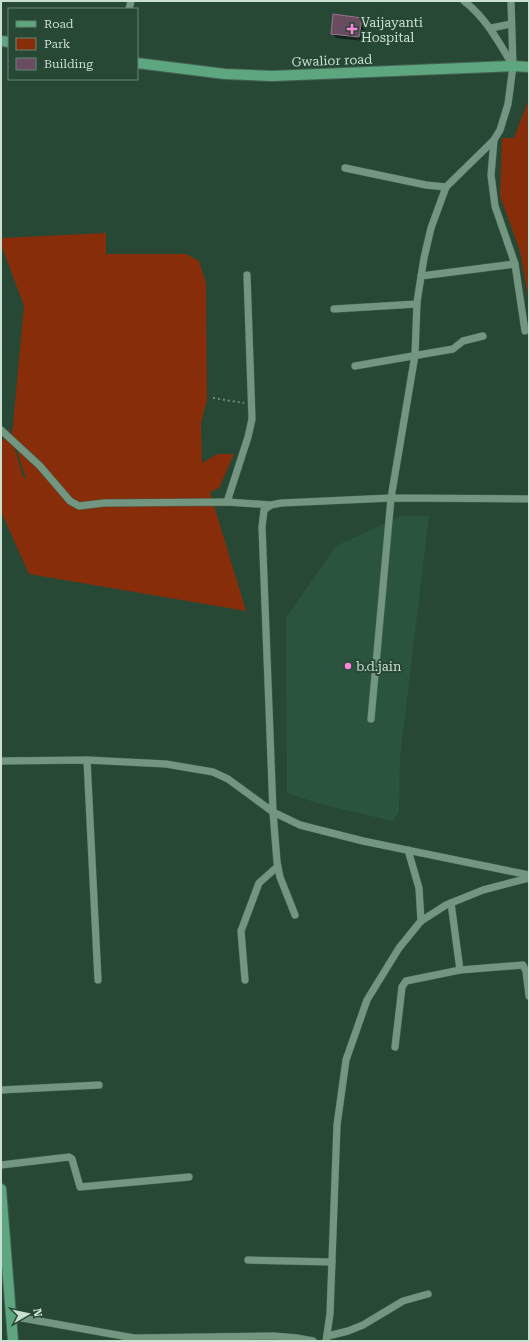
<svg xmlns="http://www.w3.org/2000/svg" width="530" height="1342" font-family="'Roboto Serif',serif">
<rect width="100%" height="100%" fill="#264835"/>
<polygon fill="#2a543d" points="401,516 429,516 400,758 399,812 392,821 320,804 287,793 286,618 336,546"/>
<g fill="#882d0a">
<polygon points="529,99 529,301 520,251 500,196 502,138 514,138"/>
<polygon points="106,233 106,254 186,254 199,261 206,283 207,400 201,423 202,463 217,454 234,454 219,488 210,492 246,611 29,574 1,511 1,443 9,429 23,477 26,479 12,435 24,306 1,244 1,238"/>
</g>
<polygon fill="#0007" points="361,19 366,23 364,41 336,38 332,33"/>
<polygon fill="#6a4c61" stroke="#98778d" points="333,14 362,18 359,37 331,34"/>
<g fill="none" stroke-linecap="round" stroke-linejoin="round">
<g stroke="#456353" stroke-width="8">
<g id="minor">
<path d="M464 1C486 18 498 41 512 64"/>
<polyline points="129,9 131,1"/>
<polyline points="491,28 511,24"/>
<polyline points="494,140 491,175 495,206 515,264 525,331"/>
<polyline points="345,168 426,185 446,187"/>
<polyline points="421,276 515,264"/>
<polyline points="334,309 417,304"/>
<polyline points="355,366 453,349 463,341 483,336"/>
<polyline points="1,430 40,466 70,501 79,506 104,503 227,502 271,505"/>
<polyline points="227,502 248,437 252,419 247,275"/>
<polyline points="371,719 391,498 415,355 417,302 424,258 431,228 446,187 494,140 500,130 508,104 513,66 511,1"/>
<polyline points="87,760 98,980"/>
<polyline points="1,761 87,760 166,764 213,772 228,779 273,812 300,825 363,841 529,875"/>
<polyline points="408,850 419,888 421,921"/>
<polyline points="451,903 460,970"/>
<polyline points="295,915 280,877 277,862 273,812 262,527 264,510 271,505 281,503 391,498 529,499"/>
<polyline points="245,980 241,931 259,883 277,867"/>
<polyline points="395,1047 402,987 406,981 460,970 523,965 526,971 529,996"/>
<polyline points="1,1090 99,1085"/>
<polyline points="1,1165 69,1157 72,1159 80,1187 189,1177"/>
<polyline points="248,1260 332,1262"/>
<polyline points="11,1316 134,1338 274,1336 297,1338 313,1341"/>
<polyline points="328,1336 348,1331 363,1325 403,1301 428,1294"/>
<polyline points="326,1341 330,1314 337,1125 346,1060 367,1000 399,948 421,921 446,905 483,890 529,878"/>
</g>
</g>
<g stroke="#456353" stroke-width="12">
<g id="major">
<polyline points="1,41 9,42"/>
<polyline points="137,63 225,74 272,76 513,66 529,67"/>
<polyline points="1,1189 13,1341"/>
</g>
</g>
<polyline stroke="#708b7b" stroke-width="2" stroke-dasharray="2 3" stroke-linecap="butt" points="213,398 244,403"/>
<use href="#minor" stroke="#729680" stroke-width="7"/>
<use href="#major" stroke="#5da67f" stroke-width="10"/>
</g>
<g fill="#ff85de" stroke="#264835" stroke-width="1.5">
<path d="M350 23h4v4h4v4h-4v4h-4v-4h-4v-4h4z"/>
<circle cx="348" cy="666" r="4"/>
</g>
<g text-anchor="middle" stroke-width="4" stroke-linejoin="round" paint-order="stroke">
<g font-size="13" fill="#cbded2" stroke="#264835" text-anchor="start">
<text x="361" y="27">Vaijayanti<tspan x="361" dy="15">Hospital</tspan></text>
<text x="356" y="671">b.d.jain</text>
</g>
<g font-size="13" fill="#cbded2" stroke="#264835">
<text transform="translate(332 60) rotate(-2)" y="5">Gwalior road</text>
</g>
</g>
<rect width="530" height="1342" fill="none" stroke="#cbded2" stroke-width="4"/>
<rect x="8" y="8" width="130" height="72" fill="#264835" stroke="#688474"/>
<rect x="16" y="21" width="20" height="6" fill="#5da67f" stroke="#688474"/>
<text x="44" y="28" font-size="12" fill="#cbded2">Road</text>
<rect x="16" y="38" width="20" height="12" fill="#882d0a" stroke="#688474"/>
<text x="44" y="48" font-size="12" fill="#cbded2">Park</text>
<rect x="16" y="58" width="20" height="12" fill="#6a4c61" stroke="#688474"/>
<text x="44" y="68" font-size="12" fill="#cbded2">Building</text>
<g transform="translate(28 1314) rotate(81)" stroke="#264835" stroke-width="3" paint-order="stroke">
<path d="M0-3L7 15L0 10L-7 15Z" fill="#cbded2"/>
<text y="-6" font-size="11" font-weight="bold" text-anchor="middle" fill="#cbded2">N</text>
</g>
</svg>
